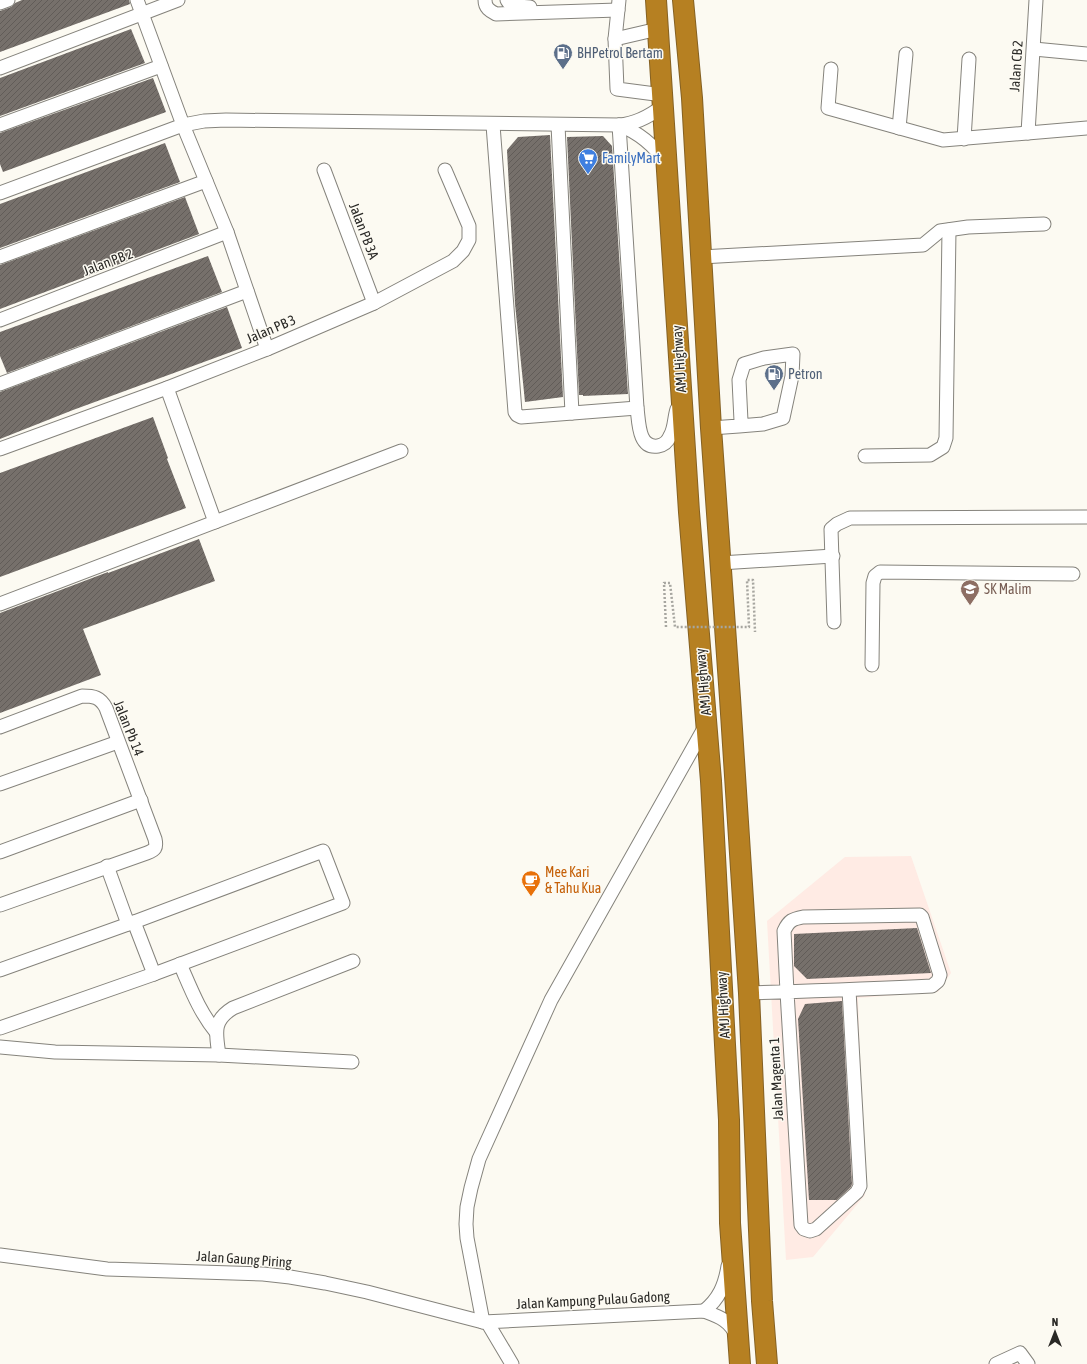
<svg xmlns="http://www.w3.org/2000/svg" width="1087" height="1364" font-family="'Asap Condensed',sans-serif">
<defs>
<pattern id="building-hatch" width="6" height="6" patternUnits="userSpaceOnUse"><rect width="6" height="6" fill="#76706b"/><path d="M-1 1l2-2M0 6l6-6M5 7l2-2" fill="none" stroke="#615c58"/></pattern>
</defs>
<rect width="100%" height="100%" fill="#fcfaf2"/>
<polygon fill="#ffebe4" points="911,856 951,973 938,992 858,998 865,1195 813,1257 786,1260 767,921 845,857"/>
<g fill="url(#building-hatch)">
<polygon points="22,0 129,0 130,4 0,52 0,11 11,7 15,3"/>
<polygon points="131,29 145,63 0,116 0,78"/>
<polygon points="153,78 166,112 3,172 0,164 0,133"/>
<polygon points="550,135 563,397 525,402 515,304 507,150 518,137"/>
<polygon points="603,136 612,146 628,394 583,396 583,395 579,395 567,137"/>
<polygon points="165,143 180,182 0,248 0,204"/>
<polygon points="185,197 199,234 0,309 0,265"/>
<polygon points="208,256 222,292 7,373 0,356 0,332"/>
<polygon points="227,307 242,348 73,410 0,439 0,392"/>
<polygon points="153,417 168,458 167,459 186,508 0,577 0,473"/>
<polygon points="199,539 215,581 83,629 101,675 0,713 0,613 108,572 108,573"/>
<polygon points="917,928 931,973 807,979 794,966 794,934"/>
<polygon points="842,1001 852,1184 851,1187 837,1200 809,1200 798,1019 805,1004"/>
</g>
<g fill="none" stroke-linecap="round" stroke-linejoin="round">
<g stroke="#85837c" stroke-width="15">
<g id="minor">
<polyline points="137,0 183,125 227,232 267,349"/>
<path d="M485 0C485 8 490 11 496 14L618 10"/>
<polyline points="507,0 509,3 518,6 530,7"/>
<polyline points="0,3 8,0"/>
<polyline points="658,29 615,39 617,89 663,95"/>
<polyline points="615,39 619,0"/>
<polyline points="1034,49 1087,54"/>
<polyline points="0,68 178,0"/>
<polyline points="831,69 828,108 943,140 1087,128"/>
<polyline points="0,125 161,66"/>
<polyline points="493,125 515,412 517,415 521,417 637,408"/>
<polyline points="558,125 572,413"/>
<path d="M619 125 637 408C639 422 638 449 658 446 664 445 668 441 670 436 675 428 674 418 677 409"/>
<path d="M619 125C640 133 654 145 666 163"/>
<polyline points="899,128 906,54"/>
<polyline points="1028,133 1036,0"/>
<polyline points="964,139 969,59"/>
<polyline points="324,170 374,303"/>
<path d="M0 193 183 125 204 121 226 120 619 125C635 124 650 116 663 106"/>
<polyline points="0,257 206,181"/>
<polyline points="701,257 923,245 940,231 968,227 1044,224"/>
<polyline points="0,320 227,232"/>
<polyline points="0,384 247,291"/>
<polyline points="167,388 215,522"/>
<polyline points="711,428 739,426 741,421 739,380 744,364 764,358 793,354 792,376 783,418 763,424 739,426"/>
<polyline points="0,449 167,388 267,349 374,303 453,261 463,251 469,240 469,226 445,170"/>
<polyline points="865,456 930,455 943,447 946,438 949,230"/>
<polyline points="720,563 833,556"/>
<polyline points="0,604 401,451"/>
<polyline points="834,622 831,529 837,524 850,518 1087,517"/>
<polyline points="872,665 873,583 875,576 880,572 1073,574"/>
<path d="M0 727 82 696C94 696 100 697 106 708L155 839C157 848 155 850 147 853L0 905"/>
<polyline points="0,784 118,742"/>
<polyline points="0,852 141,800"/>
<polyline points="107,866 128,924"/>
<polyline points="134,922 154,974"/>
<path d="M180 964C191 989 199 1011 216 1032"/>
<polyline points="0,970 134,922 323,851 343,903 154,974 0,1028"/>
<path d="M749 993C810 991 871 989 932 986L938 981 940 975 922 917 920 915 803 917C793 919 789 920 784 931L787 992 801 1225 804 1229 810 1231 816 1229 857 1192 860 1186 849 990"/>
<polyline points="0,1047 55,1052 219,1055 352,1062"/>
<path d="M219 1055C216 1033 212 1021 233 1008L353 961"/>
<path d="M0 1255 107 1269 263 1274 290 1277 325 1283 367 1292 483 1322 704 1311C720 1317 729 1320 737 1336"/>
<path d="M704 1311C719 1299 725 1285 728 1266"/>
<polyline points="483,1322 467,1238 466,1224 467,1207 471,1188 479,1159 551,1000 706,725"/>
<polyline points="487,1322 512,1364"/>
<polyline points="996,1364 1020,1353 1028,1364"/>
</g>
</g>
<g stroke="#856123" stroke-width="22">
<g id="highway">
<polyline points="656,0 689,512 711,781 729,1120 730,1223 740,1364"/>
<polyline points="683,0 692,98 711,428 730,698 749,993 762,1301 767,1364"/>
</g>
</g>
<use href="#minor" stroke="#fff" stroke-width="13"/>
<use href="#highway" stroke="#b68022" stroke-width="20"/>
<polyline stroke="#a7a6a0" stroke-width="2.5" stroke-dasharray="2 2" stroke-linecap="butt" points="666,627 664,583 670,583 675,627 749,627 747,580 753,580 755,632"/>
</g>
<defs>
<g id="fuel-pin" transform="scale(1)"><path d="M0 17L-7.5 6A9.5 9.5 0 1 1 7.5 6Z" fill="#5c6f8a" stroke="#fcfaf2"/><path d="M-5.5-6h7V0h2V4h1.3V-2.5L3-4.5l.8-.8L6-3V5H2.5V1h-1V6h-7ZM-4.2-4.7v3.2H.2V-4.7Z" fill="#fff"/></g>
<g id="supermarket-pin" transform="scale(1)"><path d="M0 17L-7.5 6A9.5 9.5 0 1 1 7.5 6Z" fill="#3f7fe0" stroke="#fcfaf2"/><path d="M-6-5.5h2.5l.6 2H6L4.5 2H-2.5L-4.4-4H-6ZM-1.5 3.2a1.3 1.3 0 1 0 .1 0ZM3 3.2a1.3 1.3 0 1 0 .1 0Z" fill="#fff"/></g>
<g id="school-pin" transform="scale(1)"><path d="M0 17L-7.5 6A9.5 9.5 0 1 1 7.5 6Z" fill="#8d6e63" stroke="#fcfaf2"/><path d="M0-5L7-2L0 1L-7-2ZM-4 1L0 2.5L4 1V4Q0 6-4 4Z" fill="#fff"/></g>
<g id="cafe-pin" transform="scale(1)"><path d="M0 17L-7.5 6A9.5 9.5 0 1 1 7.5 6Z" fill="#e8710a" stroke="#fcfaf2"/><path d="M-5.5-4.5H6V0H3Q3 3.5 0 3.5H-2.5Q-5.5 3.5-5.5 0ZM3-3.2v2h1.7v-2ZM-6 4.5H4V6H-6Z" fill="#fff"/></g>
</defs>
<g fill-rule="evenodd">
<use href="#fuel-pin" x="563" y="53"/>
<use href="#supermarket-pin" x="588" y="158"/>
<use href="#fuel-pin" x="774" y="374"/>
<use href="#school-pin" x="970" y="589"/>
<use href="#cafe-pin" x="531" y="880"/>
</g>
<g text-anchor="middle" stroke-width="3" stroke-linejoin="round" paint-order="stroke">
<g font-size="14" fill="#4e5e75" stroke="#fcfaf2" text-anchor="start">
<text x="577" y="58">BHPetrol Bertam</text>
<text x="788" y="379">Petron</text>
</g>
<g font-size="14" fill="#292825" stroke="#fcfaf2">
<text transform="translate(1016 66) rotate(-86)" y="5">Jalan CB 2</text>
<text transform="translate(364 231) rotate(69)" y="5">Jalan PB 3A</text>
<text transform="translate(108 262) rotate(-21)" y="5">Jalan PB 2</text>
<text transform="translate(271 329) rotate(-23)" y="5">Jalan PB 3</text>
<text transform="translate(679 359) rotate(-94)" y="5">AMJ Highway</text>
<text transform="translate(703 682) rotate(-95)" y="5">AMJ Highway</text>
<text transform="translate(129 728) rotate(68)" y="5">Jalan Pb 14</text>
<text transform="translate(723 1005) rotate(-93)" y="5">AMJ Highway</text>
<text transform="translate(776 1079) rotate(-93)" y="5">Jalan Magenta 1</text>
<text transform="translate(244 1259) rotate(4)" y="5">Jalan Gaung Piring</text>
<text transform="translate(593 1300) rotate(-3)" y="5">Jalan Kampung Pulau Gadong</text>
</g>
<g font-size="14" fill="#366cbe" stroke="#fcfaf2" text-anchor="start">
<text x="602" y="163">FamilyMart</text>
</g>
<g font-size="14" fill="#785e54" stroke="#fcfaf2" text-anchor="start">
<text x="984" y="594">SK Malim</text>
</g>
<g font-size="14" fill="#c56008" stroke="#fcfaf2" text-anchor="start">
<text x="545" y="877">Mee Kari<tspan x="545" dy="16">&amp; Tahu Kua</tspan></text>
</g>
</g>
<g transform="translate(1055 1332)" stroke="#fcfaf2" stroke-width="3" paint-order="stroke">
<path d="M0-3L7 15L0 10L-7 15Z" fill="#292825"/>
<text y="-6" font-size="11" font-weight="bold" text-anchor="middle" fill="#292825">N</text>
</g>
</svg>
